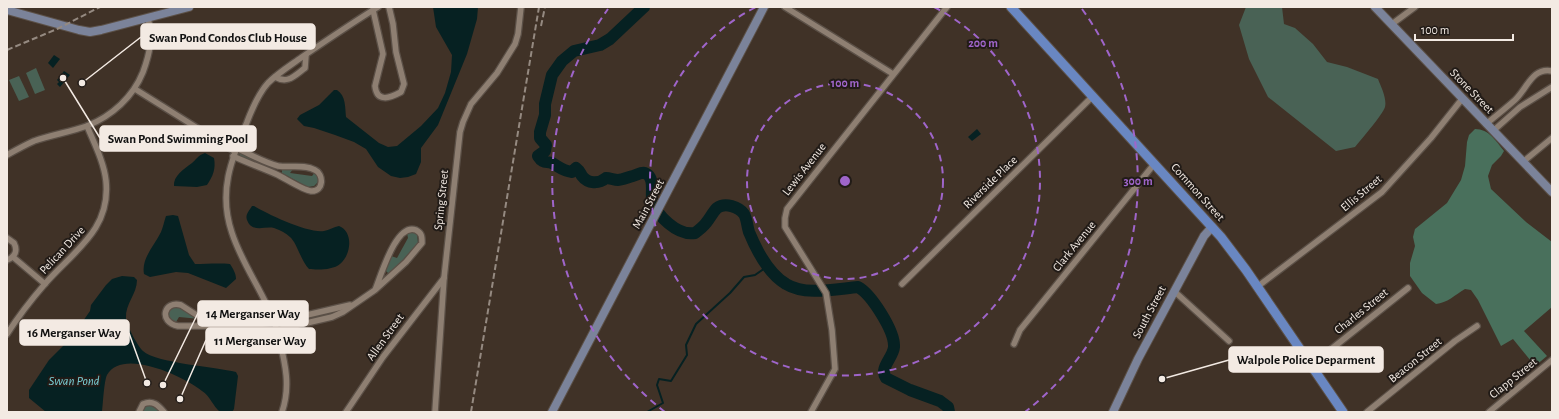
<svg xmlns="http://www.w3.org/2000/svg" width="1559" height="419" font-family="'Alegreya Sans',sans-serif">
<rect width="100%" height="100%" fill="#403227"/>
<g fill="#496255">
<path d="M1246 7H1282L1284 24 1295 28 1313 44 1327 62 1347 67 1378 79C1381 87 1387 98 1385 107 1383 114 1361 140 1355 147L1336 151 1268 97 1249 59 1239 25Z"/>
<polygon points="36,68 45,90 35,94 26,73"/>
<polygon points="19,76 29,97 19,101 9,80"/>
<polygon points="241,153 274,166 275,168 274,169 241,157 239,155"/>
<polygon points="284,168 293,169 290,173 312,176 316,171 319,176 319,181 314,186 308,187 282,173 282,169"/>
<polygon points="413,231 417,234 418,243 391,273 388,273 386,271 391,256 397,258 408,238 407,233"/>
<path d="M177 305 200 319 179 317 176 322H173L168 316C169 310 171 308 177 305Z"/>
<polygon points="336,310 336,312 334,314 283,326 282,325 283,322"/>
<polygon points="148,405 153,405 161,412 142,412 143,406"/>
</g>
<path fill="#49705c" d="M1475 129C1489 129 1496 141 1504 151L1501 156 1492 165 1488 176 1491 189 1526 222 1552 242V307L1524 331 1547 356 1535 366 1513 339 1501 346 1478 300 1471 290 1465 289C1455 295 1447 303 1436 304L1422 293 1410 276V263L1415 246 1413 237 1415 229 1447 203 1461 180 1465 166 1467 142 1469 135Z"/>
<g fill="#062122">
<path d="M433 7H478L477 19 467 54 438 125 421 148V162L416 174 408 177 400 178 391 176 378 167 366 149 354 142 335 135 314 128 304 126 297 119 300 115 319 105 334 90H337C346 96 345 107 346 117L379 143 388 147 397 146 421 126 438 108 445 93 451 72 452 55 436 27Z"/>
<polygon points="54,55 60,59 53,68 48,63"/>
<polygon points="64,71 70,75 60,87 57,84 59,82 57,80"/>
<polygon points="977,129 981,134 972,141 968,137"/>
<path d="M205 153 214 158C216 169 213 176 207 185L197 187 174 186C173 176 184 169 192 163 196 160 198 155 205 153Z"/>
<path d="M252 206H254C267 214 310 234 324 231 329 230 334 227 339 226 354 232 351 255 340 264 333 270 318 270 309 269 301 261 297 243 290 237 286 233 280 230 274 228 264 226 252 233 247 220 245 215 249 211 252 206Z"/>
<path d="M173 215 178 216 189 255 195 264C206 264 219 263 230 264 233 269 236 273 236 279L226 288 188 273 176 272 150 277 144 274C141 258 155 245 161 232 163 227 164 222 166 216Z"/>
<path d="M122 276 134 277 137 280C137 294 125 304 126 318 127 326 137 345 143 351 156 363 216 367 236 372L238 376 234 409 232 412H220C213 406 210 396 202 391 185 377 122 347 107 375 104 381 103 404 102 412H46L29 398V390L49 360 72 337 90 311 91 305 106 285 112 279Z"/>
</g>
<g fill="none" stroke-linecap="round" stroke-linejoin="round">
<polyline stroke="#062122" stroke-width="2" points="647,412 663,403 657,385 659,379 671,381 687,355 686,345 696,324 730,293 744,277 755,275 768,266"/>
<path stroke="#062122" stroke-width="12" d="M644 7 610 39 600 45 574 51 562 61 552 75 545 104V115L540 132V138L546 145 545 151 538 156C543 164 546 161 552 163 559 167 563 171 572 172L576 168C580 171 580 173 582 176 588 184 599 184 606 178 610 178 614 180 618 180 621 180 629 177 633 176 637 175 641 172 645 173 655 177 651 191 652 199 656 216 678 236 695 233 699 230 703 227 706 223 710 218 713 212 717 208 725 202 739 207 744 214 747 219 747 226 749 232 756 249 769 274 786 284 805 296 836 289 858 287 871 294 895 331 894 347 893 358 879 368 886 378L910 390 940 401 948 407 949 412"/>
<g stroke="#5b5047" stroke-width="8">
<g id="street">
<polyline points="785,7 893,74"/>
<path d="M373 10 383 54 375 86C377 103 390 98 401 92L404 84 396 52 393 24 389 7"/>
<polyline points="1392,24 1415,7"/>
<path d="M275 77C288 84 294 76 305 68L306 55"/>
<polyline points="135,89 234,151"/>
<path d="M1486 124C1496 116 1506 108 1515 100 1527 89 1532 67 1552 71"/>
<polyline points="1493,131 1520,107 1552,87"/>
<path d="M7 155C16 150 25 145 34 141 51 135 70 132 87 126 112 116 133 97 143 72 150 53 153 38 148 18"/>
<path d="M233 156C247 163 263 168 278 175 286 179 303 190 311 191 324 192 324 174 315 170 304 164 290 168 278 166 263 162 250 154 236 148"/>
<polyline points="1523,162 1552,138"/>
<path d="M7 238 14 243C18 251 15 257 7 260"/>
<polyline points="13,257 45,284"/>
<polyline points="902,284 1093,96"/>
<polyline points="1257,287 1382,192 1431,138 1462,99"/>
<polyline points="1174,291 1229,341"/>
<polyline points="239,324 294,318 350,305"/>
<path d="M212 325 181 305C164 300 158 322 178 326H228L277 330 332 317 343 312 375 290 406 262 422 243C422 237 422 233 416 230 396 222 381 276 375 290"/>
<path d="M7 334C18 317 31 300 44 285 72 252 111 231 106 181 104 162 94 143 87 126"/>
<polyline points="1014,344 1020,330 1155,163"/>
<polyline points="1310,366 1408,288"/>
<path d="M139 412 143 404C153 400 158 405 164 412"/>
<path d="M282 412C291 386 285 363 279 338 270 300 244 270 232 233 218 192 231 160 247 122 252 109 258 94 268 83 278 73 291 65 302 57 327 40 352 23 378 7"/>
<polyline points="346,412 383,357 444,278"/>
<polyline points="435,412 444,278 460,132 463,122 471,104 497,73 515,44 518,34 521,7"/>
<polyline points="811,412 835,369 832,330 826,293 785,227 785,218 787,209 947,7"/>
<polyline points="1367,412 1455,341 1477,326"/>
<polyline points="1489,412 1552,360"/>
</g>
</g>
<g stroke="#5b5047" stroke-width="10">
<g id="secondary">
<polyline points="1375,7 1552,192"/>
<polyline points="7,10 79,30 90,32 101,30 189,7"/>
<polyline points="552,412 764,7"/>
<polyline points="1113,412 1138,359 1204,236 1212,227"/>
</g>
</g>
<g stroke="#5b5047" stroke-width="11">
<polyline id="primary" points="1011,7 1221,237 1246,270 1343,412"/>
</g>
<use href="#street" stroke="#8e7f72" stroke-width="5.5"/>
<use href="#secondary" stroke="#7b839a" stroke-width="8"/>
<use href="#primary" stroke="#6987c2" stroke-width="9"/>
<g stroke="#958a81" stroke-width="2" stroke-dasharray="6 3" stroke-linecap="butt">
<polyline points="541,26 545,7"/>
<polyline points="7,50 57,29 100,7"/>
<polyline points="471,412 539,7"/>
</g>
</g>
<g fill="none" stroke="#9f65ca" stroke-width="2" stroke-dasharray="7 5">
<circle cx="845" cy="181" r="98"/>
<path d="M934 7A195 195 0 1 1 756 7"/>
<path d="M665 412A293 293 0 0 1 608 9M1082 9A293 293 0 0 1 1025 412"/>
</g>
<g text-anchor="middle" stroke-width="4" stroke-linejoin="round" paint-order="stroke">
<g font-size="12" fill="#f3eae3" stroke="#211b17">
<text transform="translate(1472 91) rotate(46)" y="4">Stone Street</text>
<text transform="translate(804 169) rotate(-52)" y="4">Lewis Avenue</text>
<text transform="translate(990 182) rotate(-44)" y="4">Riverside Place</text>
<text transform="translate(1198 192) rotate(48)" y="4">Common Street</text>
<text transform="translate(1361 193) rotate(-40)" y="4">Ellis Street</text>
<text transform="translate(441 200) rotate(-84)" y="4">Spring Street</text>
<text transform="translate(648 204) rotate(-62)" y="4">Main Street</text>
<text transform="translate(1074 246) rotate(-51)" y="4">Clark Avenue</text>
<text transform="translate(62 250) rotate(-47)" y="4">Pelican Drive</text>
<text transform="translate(1361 311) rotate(-39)" y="4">Charles Street</text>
<text transform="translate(1149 312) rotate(-62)" y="4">South Street</text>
<text transform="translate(385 337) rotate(-54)" y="4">Allen Street</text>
<text transform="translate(1415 360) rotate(-39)" y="4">Beacon Street</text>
<text transform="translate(1513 378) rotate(-39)" y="4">Clapp Street</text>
</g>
<g font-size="13" font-style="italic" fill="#7ad0d7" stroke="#211b17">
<text x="74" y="385">Swan Pond</text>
</g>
</g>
<circle cx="845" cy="181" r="6" fill="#9f65ca" stroke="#211b17" stroke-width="2"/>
<g font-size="12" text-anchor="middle" font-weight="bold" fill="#9f65ca" stroke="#211b17" stroke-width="4" stroke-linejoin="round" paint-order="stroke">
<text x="983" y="47">200 m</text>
<text x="845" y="87">100 m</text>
<text x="1138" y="185">300 m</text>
</g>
<path fill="none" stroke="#f3eae3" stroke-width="1.5" d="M82 83L141 37M63 78L100 138M163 385L198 313M147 383L129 333M180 399L206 340M1162 379L1229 360"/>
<g fill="#f3eae3" stroke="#211b17" stroke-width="1.5">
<circle cx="82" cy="83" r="4"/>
<circle cx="63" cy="78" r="4"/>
<circle cx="163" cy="385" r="4"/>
<circle cx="147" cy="383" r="4"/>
<circle cx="180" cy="399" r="4"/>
<circle cx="1162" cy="379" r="4"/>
</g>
<g fill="#f3eae3" stroke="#f3eae3" stroke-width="1.5">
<rect x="141" y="24" width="174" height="25" rx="4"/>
<rect x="100" y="126" width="156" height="25" rx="4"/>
<rect x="198" y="301" width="110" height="25" rx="4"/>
<rect x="20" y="320" width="109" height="25" rx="4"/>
<rect x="206" y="328" width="109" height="25" rx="4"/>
<rect x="1229" y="347" width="154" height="25" rx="4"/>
</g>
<g font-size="13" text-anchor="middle" font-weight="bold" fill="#111">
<text x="228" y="42">Swan Pond Condos Club House</text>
<text x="178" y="143">Swan Pond Swimming Pool</text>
<text x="253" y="318">14 Merganser Way</text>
<text x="74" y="337">16 Merganser Way</text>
<text x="260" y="345">11 Merganser Way</text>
<text x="1306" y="364">Walpole Police Deparment</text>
</g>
<rect width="1559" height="419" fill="none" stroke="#f3eae3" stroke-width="16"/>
<path d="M1415 34v6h98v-6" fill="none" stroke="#f3eae3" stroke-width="2"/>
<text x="1421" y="34" font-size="12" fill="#f3eae3" stroke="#211b17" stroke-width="3" paint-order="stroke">100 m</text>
</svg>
